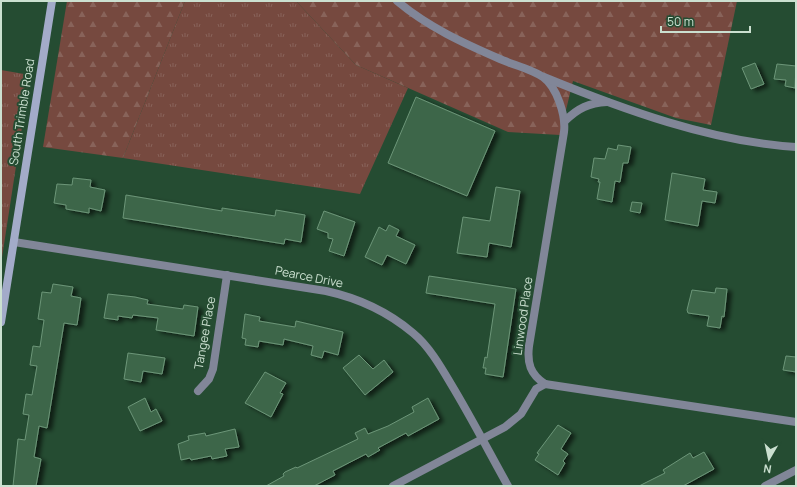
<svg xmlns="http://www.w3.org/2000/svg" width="797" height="487" font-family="Manrope,sans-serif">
<defs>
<pattern id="grass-tufts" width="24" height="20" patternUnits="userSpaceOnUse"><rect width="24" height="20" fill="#76493f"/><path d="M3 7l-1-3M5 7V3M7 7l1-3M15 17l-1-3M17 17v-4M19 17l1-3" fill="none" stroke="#88635a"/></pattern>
<pattern id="forest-firs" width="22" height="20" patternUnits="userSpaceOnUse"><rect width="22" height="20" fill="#76493f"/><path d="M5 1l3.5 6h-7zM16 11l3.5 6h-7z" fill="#88635a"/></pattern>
<filter id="shadow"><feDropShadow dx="4.5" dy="2.5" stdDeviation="2" flood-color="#0009"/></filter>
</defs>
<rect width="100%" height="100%" fill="#254c32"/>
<g fill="url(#grass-tufts)">
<polygon points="185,1 296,1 356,65 408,88 360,194 123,158"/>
<polygon points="1,70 30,75 1,264"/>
</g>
<g fill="url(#forest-firs)">
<polygon points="67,1 185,1 123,158 43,147"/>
<polygon points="296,1 737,1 711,125 676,118 573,81 560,135 508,132 356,65"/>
</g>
<g fill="#3e664a" stroke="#6c9678" filter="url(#shadow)">
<polygon points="755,63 764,84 751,89 742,68"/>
<polygon points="777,64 796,66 795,88 785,86 786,80 774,79"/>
<polygon points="416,97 495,131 467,196 388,163"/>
<polygon points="618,145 631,147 628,163 623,163 620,182 615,181 612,202 597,199 600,182 598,182 599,179 591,177 594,158 605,159 608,148 617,150"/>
<polygon points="672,173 705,179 703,190 717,192 715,203 702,201 698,226 665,220"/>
<polygon points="73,178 91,180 90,187 105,190 101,211 89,208 89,213 66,209 66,205 54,203 57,184 72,185"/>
<polygon points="496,187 520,191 511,247 489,243 487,257 457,253 463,217 490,221"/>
<polygon points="126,195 222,211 222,208 275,216 276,210 305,215 301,242 285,239 284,244 123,218"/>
<polygon points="632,202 642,203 640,213 630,211"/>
<polygon points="324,211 355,222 344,256 329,251 333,239 328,238 328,233 317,229"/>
<polygon points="389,225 399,230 396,236 415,245 406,264 387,255 382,265 365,257 379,227 386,231"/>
<polygon points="429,276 516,289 503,377 485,374 486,368 483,368 485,357 487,358 495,304 426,293"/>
<polygon points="53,284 73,287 71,296 81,298 77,325 64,323 47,428 39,426 34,457 41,459 36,486 13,486 18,439 25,440 29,415 23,414 26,394 32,395 37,366 30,365 33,346 40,347 44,320 38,319 42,292 51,293"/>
<polygon points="716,288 727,289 724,317 722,316 720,328 707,326 709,316 688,313 687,310 692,290 715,293"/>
<polygon points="108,294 135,297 148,300 147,304 183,309 184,305 198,307 194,336 156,330 158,318 133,315 132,318 118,316 118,320 104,318"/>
<polygon points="245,314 260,317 259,321 295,327 296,321 343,332 338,355 324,351 322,358 311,355 313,346 284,339 283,345 259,341 258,347 245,345 246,339 242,338"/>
<polygon points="128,353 165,358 162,374 143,371 141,382 124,379"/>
<polygon points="359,355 373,369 384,360 393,372 365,395 343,368"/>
<polygon points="786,356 796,357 796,372 783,370"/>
<polygon points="265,372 286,383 280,393 283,394 271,417 245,403"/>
<polygon points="145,398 151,412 156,409 162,421 140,431 128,407"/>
<polygon points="428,398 439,419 408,436 406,433 378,448 380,450 368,457 366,454 333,471 335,475 314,486 266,486 284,476 283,474 285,472 296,467 297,468 358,439 355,433 365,428 368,434 388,426 414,412 412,407"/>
<polygon points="558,425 571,433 561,449 568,454 563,461 565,463 558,475 535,460 539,454 537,453"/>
<polygon points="235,429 239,447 225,449 227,456 212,459 211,456 191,460 190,458 181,460 178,444 189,440 188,436 205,433 206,436"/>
<polygon points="704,452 714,469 683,486 639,486 665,473 663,470 690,453 693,458"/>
</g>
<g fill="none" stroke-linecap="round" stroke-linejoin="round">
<g stroke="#818698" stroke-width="8">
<path d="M397 1C428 27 463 43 500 59 511 64 534 70 543 77 557 87 566 116 564 132L529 346C527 363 530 374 545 384L796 422"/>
<path d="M544 77C622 109 712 142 796 147"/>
<path d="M565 121C578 108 589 103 607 102"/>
<path d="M14 242 326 291C358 298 387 311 413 333 429 346 441 367 451 384 471 417 489 452 508 486"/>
<polyline points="198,391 209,379 213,369 227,275"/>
<polyline points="393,486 505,427 521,414 536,389 545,384"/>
<polyline points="765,486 796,470"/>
</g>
<polyline stroke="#a3abc9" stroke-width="8" points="1,322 52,1"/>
</g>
<g text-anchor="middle" stroke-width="4" stroke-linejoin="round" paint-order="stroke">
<g font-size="12" fill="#cbe0d0" stroke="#254c32">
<text transform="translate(22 112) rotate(-81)" y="4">South Trimble Road</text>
<text transform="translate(309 277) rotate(11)" y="4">Pearce Drive</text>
<text transform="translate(523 316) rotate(-82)" y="4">Linwood Place</text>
<text transform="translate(205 333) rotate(-80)" y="4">Tangee Place</text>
</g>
</g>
<rect width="797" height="487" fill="none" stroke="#cbe0d0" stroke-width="4"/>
<g transform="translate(769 459) rotate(189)" stroke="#254c32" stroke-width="3" paint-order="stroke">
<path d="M0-3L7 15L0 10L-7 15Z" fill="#cbe0d0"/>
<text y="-6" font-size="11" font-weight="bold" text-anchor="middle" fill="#cbe0d0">N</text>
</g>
<path d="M661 26v6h89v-6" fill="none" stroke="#cbe0d0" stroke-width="2"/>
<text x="667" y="26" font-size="12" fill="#cbe0d0" stroke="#254c32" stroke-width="3" paint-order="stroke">50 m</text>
</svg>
